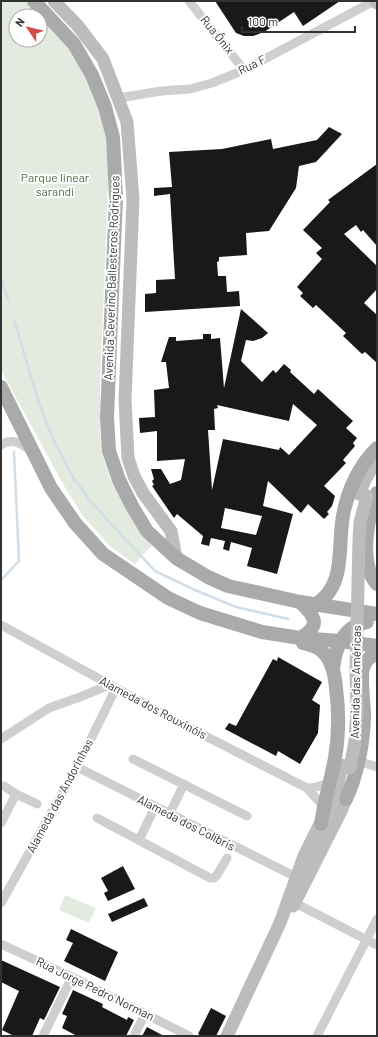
<svg xmlns="http://www.w3.org/2000/svg" width="378" height="1037" font-family="Barlow,sans-serif">
<rect width="100%" height="100%" fill="#fff"/>
<g fill="#e3eadf" fill-rule="evenodd">
<path d="M1 1H29L75 54 91 86 102 118 108 151V187L100 383V430L103 458 112 483 137 526 152 545 135 564 111 547 83 516 63 484 1 370ZM16 16H40V40H16Z"/>
<polygon points="65,895 96,908 89,923 59,910"/>
</g>
<g fill="none" stroke-linecap="round" stroke-linejoin="round">
<g stroke="#d0deea" stroke-width="2.5">
<polyline points="1,277 8,299"/>
<polyline points="15,322 37,397 51,435 73,477 91,502 155,571 195,590 236,607 288,619"/>
<polyline points="1,580 19,561 14,452"/>
</g>
</g>
<g fill="#191919" fill-rule="evenodd">
<polygon points="215,1 340,1 303,26 294,12 264,32 253,36 244,36 236,33"/>
<polygon points="329,127 342,134 316,162 299,166 296,188 269,231 246,233 247,255 219,257 219,261 217,262 218,276 226,276 227,292 239,291 240,306 145,312 145,294 156,293 156,280 175,279 170,194 154,196 154,188 172,187 169,152 222,149 271,139 273,149 317,140"/>
<polygon points="377,164 377,246 363,230 361,232 356,225 344,234 377,266 377,289 364,303 377,315 377,363 365,352 362,354 343,336 346,333 316,305 313,308 300,296 303,293 297,287 322,259 316,253 322,248 303,230 330,202 328,200"/>
<path d="M241 309 268 333 262 338 253 341 246 340 241 361 262 382 273 370 276 373 284 364 291 370 290 372 314 394 318 389 353 421 346 428 357 438 353 443 355 446 343 460 346 463 324 486 335 496 332 506 327 512 329 514 324 519 308 504 301 513 268 481 263 506 293 514 277 574 247 566 252 548 231 542 229 551 223 549 225 541 211 538 209 546 201 544 203 536 177 514 174 518 152 486 154 485 152 481 154 479 151 469H161L170 484 181 480 185 459 157 461V431L140 433 139 418 155 417 154 390 169 388 166 362H161L169 337H176V341L203 339V334H211V339L220 338 224 388ZM293 404 317 425 289 455 280 447 279 450 223 439 212 490 208 430H215L214 409 218 408 217 405 289 421ZM225 508 262 516 256 535 221 528Z"/>
<polygon points="278,657 322,682 312,700 320,705 318,733 300,764 278,751 276,756 225,729 229,723 236,726 273,659 277,661"/>
<polygon points="123,866 135,889 108,901 104,893 108,891 101,878"/>
<polygon points="144,898 148,906 112,922 108,914"/>
<polygon points="71,929 118,952 105,981 64,961 73,943 66,940"/>
<polygon points="1,960 60,987 44,1020 40,1018 32,1036 14,1036 2,1030 19,991 1,982"/>
<polygon points="73,990 103,1004 102,1007 127,1020 128,1017 134,1020 126,1036 77,1036 62,1028 67,1016 62,1014"/>
<polygon points="211,1008 226,1016 216,1036 202,1036 198,1034"/>
<polygon points="147,1027 164,1036 142,1036"/>
</g>
<g fill="none" stroke-linecap="round" stroke-linejoin="round">
<g stroke="#cfcfcf" stroke-width="9">
<polyline points="189,1 244,70"/>
<polyline points="119,98 161,91 190,89 212,83 244,70 374,1"/>
<path d="M1 445C12 437 22 444 32 451"/>
<polyline points="1,625 176,721 307,788 323,806"/>
<polyline points="1,739 49,708 80,697 109,685"/>
<polyline points="133,759 247,816"/>
<polyline points="358,761 377,767"/>
<polyline points="77,767 296,877"/>
<polyline points="4,786 16,794 37,804"/>
<path d="M307 788C316 788 322 786 330 782"/>
<polyline points="170,813 184,784"/>
<polyline points="97,818 210,878 214,878 217,875 227,858"/>
<polyline points="1,823 16,794"/>
<polyline points="139,840 155,807"/>
<polyline points="1,903 77,767 116,688"/>
<polyline points="295,903 377,945"/>
<polyline points="1,944 72,977 189,1036"/>
<polyline points="43,1036 72,977"/>
<polyline points="134,1036 145,1014"/>
<polyline points="317,1036 377,919"/>
</g>
<g stroke="#bcbcbc" stroke-width="13">
<polyline points="54,1 78,26 103,59 127,122 133,199 125,400 128,458 134,476 143,493 171,531 176,558"/>
<polyline points="376,1 377,3"/>
<polyline points="359,494 365,480 377,459"/>
<polyline points="293,906 341,811 346,799 347,788"/>
<polyline points="227,1036 280,923 304,856 330,804 339,779 342,765"/>
</g>
<g stroke="#aaa" stroke-width="14">
<polyline points="34,1 74,44 92,75 105,107 113,137 116,197 107,417 109,451 119,480 132,506 147,531 176,558 208,577 228,586 300,602 377,614"/>
<polyline points="1,387 51,488 75,523 103,554 168,598 200,613 262,632 300,638 340,641 377,646"/>
<path d="M377 493C368 516 358 563 377 584"/>
<path d="M315 605C347 585 337 548 343 516 347 492 359 465 377 448"/>
<path d="M300 638C321 626 316 617 300 602"/>
<path d="M303 643C310 645 317 646 322 651 332 660 335 675 336 688 339 711 339 735 335 758 331 780 324 802 321 824"/>
<path d="M333 669C335 649 343 626 367 622"/>
<path d="M346 799C357 776 364 741 364 715 364 703 360 678 363 668 365 660 370 657 377 653"/>
</g>
<polyline stroke="#bcbcbc" stroke-width="13" points="350,768 355,741 357,710 356,672 359,540 360,522 367,496"/>
</g>
<g text-anchor="middle" stroke-width="4" stroke-linejoin="round" paint-order="stroke">
<g font-size="12" fill="#323232" stroke="#fff">
<text transform="translate(217 35) rotate(51)" y="4">Rua Ônix</text>
<text transform="translate(252 65) rotate(-26)" y="4">Rua F</text>
<text transform="translate(112 278) rotate(-88)" y="4">Avenida Severino Ballesteros Rodrigues</text>
<text transform="translate(356 682) rotate(-89)" y="4">Avenida das Américas</text>
<text transform="translate(153 708) rotate(28)" y="4">Alameda dos Rouxinóis</text>
<text transform="translate(60 796) rotate(-62)" y="4">Alameda das Andorinhas</text>
<text transform="translate(186 823) rotate(27)" y="4">Alameda dos Colíbris</text>
<text transform="translate(95 989) rotate(26)" y="4">Rua Jorge Pedro Norman</text>
</g>
<g font-size="12" fill="#516943" stroke="#fff">
<text x="55" y="182">Parque linear<tspan x="55" dy="14">sarandi</tspan></text>
</g>
</g>
<rect width="378" height="1037" fill="none" stroke="#323232" stroke-width="4"/>
<g transform="translate(28 28) rotate(305)"><circle r="19" fill="#ffffff" stroke="#adadad"/>
<path d="M0-3L7 15L0 10L-7 15Z" fill="#d34c49"/>
<text y="-6" font-size="11" font-weight="bold" text-anchor="middle" fill="#323232">N</text>
</g>
<path d="M242 26v6h113v-6" fill="none" stroke="#323232" stroke-width="2"/>
<text x="248" y="26" font-size="12" fill="#323232" stroke="#ffffff" stroke-width="3" paint-order="stroke">100 m</text>
</svg>
